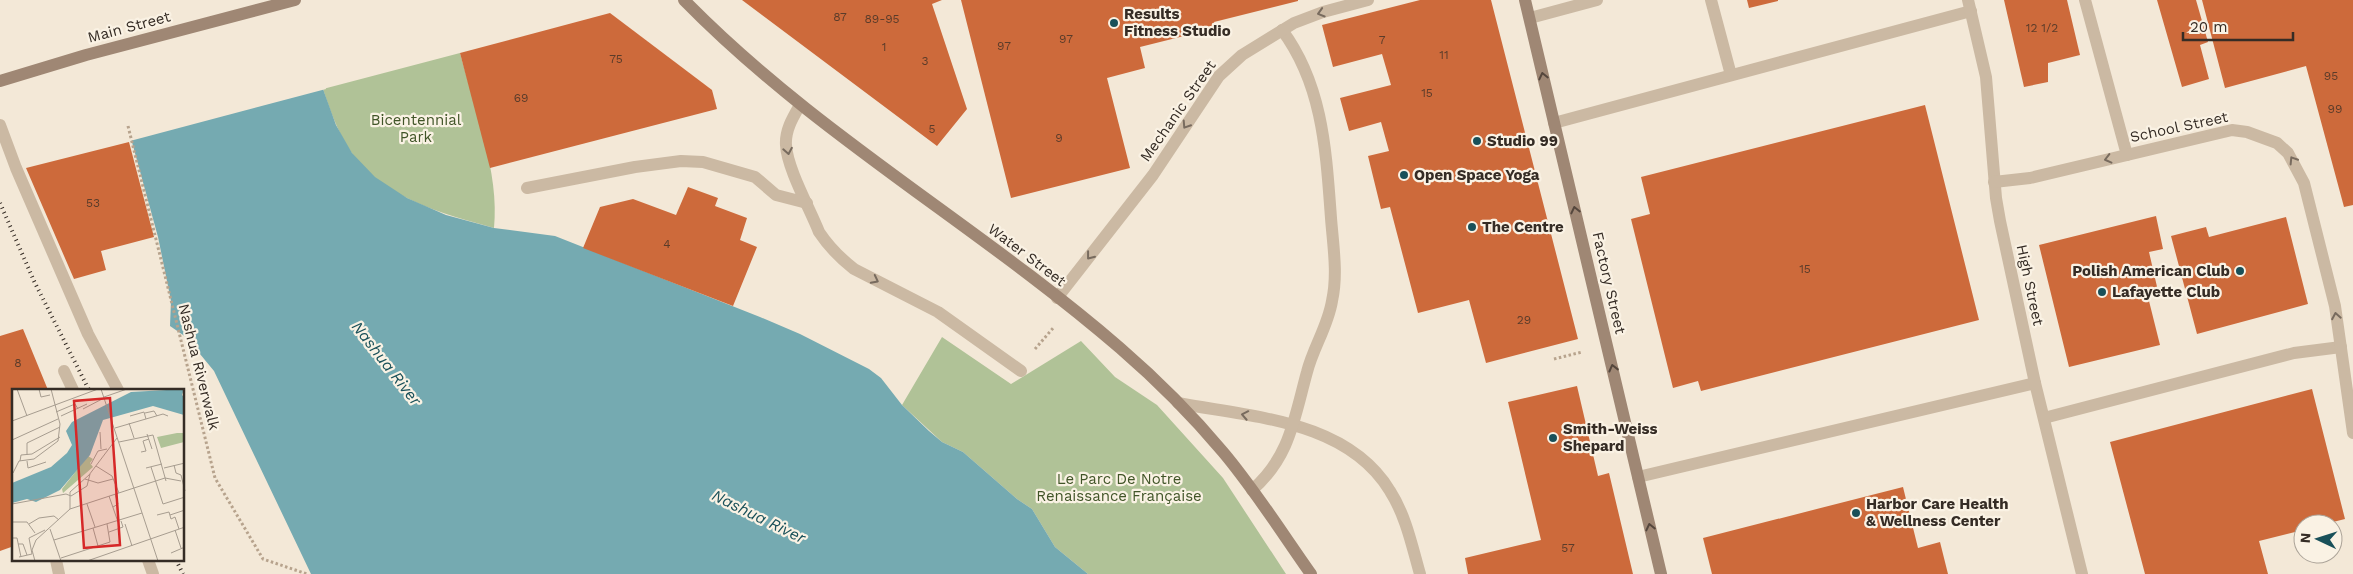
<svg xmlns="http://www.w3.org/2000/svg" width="2353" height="574" font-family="'Work Sans',sans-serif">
<rect width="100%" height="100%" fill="#f3e8d7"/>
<g fill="#b0c297">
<path d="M460 53C474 106 500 174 494 228 444 214 382 198 351 152 338 133 330 110 323 89Z"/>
<polygon points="942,337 1011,384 1081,341 1115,377 1157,405 1223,478 1286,574 1088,574 1055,547 1032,509 1017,499 963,452 942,442 902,405"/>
</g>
<polygon fill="#75aab1" points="93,0 323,89 336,125 352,153 375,177 407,198 446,215 494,228 555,236 760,317 800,334 869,369 881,378 902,405 929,431 942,442 963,452 1017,499 1032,509 1055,547 1088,574 311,574 214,371 186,337 170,326 171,301 158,237"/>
<polygon fill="#f3e8d7" points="91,0 302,0 326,89 130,141"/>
<g fill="#cd6a3b">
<polygon points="742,0 942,0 932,4 967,109 937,146"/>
<polygon points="961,0 1298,0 1298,1 1214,22 1216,28 1140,47 1145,68 1107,78 1130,168 1011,198"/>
<polygon points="1420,0 1491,0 1578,339 1486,363 1469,300 1418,313 1390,207 1381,209 1368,156 1389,151 1381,122 1349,131 1340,98 1391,85 1382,54 1333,67 1322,25"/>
<polygon points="1747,0 1778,0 1778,1 1749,8"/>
<polygon points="2004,0 2067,0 2080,55 2048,63 2048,82 2024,87"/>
<polygon points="2157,0 2196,0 2208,42 2200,45 2209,79 2182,87"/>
<polygon points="2202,0 2353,0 2353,205 2344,207 2306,66 2225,88"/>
<polygon points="610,13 712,90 717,109 490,168 460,53"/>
<polygon points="1925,105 1979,320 1701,391 1698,381 1673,388 1631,219 1650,214 1641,177"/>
<polygon points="129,142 154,237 101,251 106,270 74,279 26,168"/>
<polygon points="688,187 718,198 715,206 747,218 740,240 757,247 733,306 583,248 600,207 633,199 676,215"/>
<polygon points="2156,216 2163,249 2149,252 2158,291 2147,293 2160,345 2069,367 2039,245"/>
<polygon points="2286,217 2308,304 2197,334 2171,236 2206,227 2209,237"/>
<polygon points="23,329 48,390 14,390 14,546 0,551 0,336"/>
<polygon points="1577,386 1598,476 1609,473 1633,574 1468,574 1465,558 1541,540 1508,402"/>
<polygon points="2312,389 2345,519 2325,524 2303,524 2303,530 2259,541 2268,574 2145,574 2110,442"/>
<polygon points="1903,487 1918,548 1940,542 1948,574 1712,574 1703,538"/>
</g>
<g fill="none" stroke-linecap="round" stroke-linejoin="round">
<g stroke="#b7a38d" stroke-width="3" stroke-dasharray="2.5 2.5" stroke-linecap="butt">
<polyline points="128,126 215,478 263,559 307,574"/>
<polyline points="1035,349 1054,327"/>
<polyline points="1554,359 1582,352"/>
</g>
<g stroke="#cbb9a3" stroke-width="12">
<polyline points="1711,0 1731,75"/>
<polyline points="2085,0 2127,155"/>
<polyline points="1530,18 1597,0"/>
<path d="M800 105C793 117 785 130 786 145 787 168 810 209 819 232 829 247 840 258 854 269L938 312 1021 371"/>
<polyline points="1554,123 1971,11"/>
<polyline points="0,125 16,168 88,334 118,390"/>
<polyline points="527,188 635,167 681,161 703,162 755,177 776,195 807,203"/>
<polyline points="64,371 73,390"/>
<path d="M1178 403C1251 417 1347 420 1390 491 1406 516 1412 546 1420 574"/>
<polyline points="2044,418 2294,353 2341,347"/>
<polyline points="1638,477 2035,383"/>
<path d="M1252 490C1290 457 1294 419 1307 372 1313 348 1328 326 1332 301 1338 274 1333 245 1331 218 1326 151 1323 85 1282 30"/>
<polyline points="56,560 59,574"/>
<polyline points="148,560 153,574"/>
</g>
<g stroke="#cbb9a3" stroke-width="12">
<polyline points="1968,0 1986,77 1996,198 2000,221 2035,383 2082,574"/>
<polyline points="1994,182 2030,178 2232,130 2247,132 2277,143 2288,153 2304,183 2335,306 2353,433"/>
<polyline points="1057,298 1153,175 1219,76 1242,55 1294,23 1323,12 1368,0"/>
</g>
<g stroke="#9f8774" stroke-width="12">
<path d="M684 0C815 134 979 226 1120 348 1157 380 1192 415 1223 452 1255 490 1282 533 1311 574"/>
<polyline points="1525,0 1661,574"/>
<polyline points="0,81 86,55 295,0"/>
</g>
<g stroke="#352c25" stroke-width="4" stroke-dasharray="1 4" stroke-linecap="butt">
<polyline points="0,203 34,281 89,390"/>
<polyline points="176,560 183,574"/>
</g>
</g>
<defs><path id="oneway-chevron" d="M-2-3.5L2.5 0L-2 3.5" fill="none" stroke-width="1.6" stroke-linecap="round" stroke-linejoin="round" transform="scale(1.25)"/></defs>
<g stroke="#786b5e">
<use href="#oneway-chevron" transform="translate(1321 13) rotate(163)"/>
<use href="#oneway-chevron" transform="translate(1186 125) rotate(123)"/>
<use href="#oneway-chevron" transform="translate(788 151) rotate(80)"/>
<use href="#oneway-chevron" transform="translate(2108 159) rotate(166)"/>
<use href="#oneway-chevron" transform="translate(2293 160) rotate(-122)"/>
<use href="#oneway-chevron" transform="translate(1090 256) rotate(128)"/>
<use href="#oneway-chevron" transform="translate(875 280) rotate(27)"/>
<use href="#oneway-chevron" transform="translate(2336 316) rotate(-100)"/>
<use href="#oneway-chevron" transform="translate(1245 415) rotate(-169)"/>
</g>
<g stroke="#55473d">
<use href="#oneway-chevron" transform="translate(1543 76) rotate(-103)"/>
<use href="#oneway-chevron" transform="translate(1575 210) rotate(-103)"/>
<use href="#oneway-chevron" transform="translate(1613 368) rotate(-104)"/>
<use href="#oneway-chevron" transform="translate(1650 527) rotate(-103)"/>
</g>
<g fill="#195059" stroke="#faf2e4" stroke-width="2">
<circle cx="1114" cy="23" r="5"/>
<circle cx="1477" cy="141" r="5"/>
<circle cx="1404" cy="175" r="5"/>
<circle cx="1472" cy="227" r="5"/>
<circle cx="2240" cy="271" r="5"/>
<circle cx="2102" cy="292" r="5"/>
<circle cx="1553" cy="438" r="5"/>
<circle cx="1856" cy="513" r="5"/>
</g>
<g text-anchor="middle" stroke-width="4.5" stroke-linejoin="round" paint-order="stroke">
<g font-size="12" fill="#5b3c2a">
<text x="840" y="21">87</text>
<text x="882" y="23">89-95</text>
<text x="2042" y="32">12 1/2</text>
<text x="1066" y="43">97</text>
<text x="1382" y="44">7</text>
<text x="1004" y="50">97</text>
<text x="884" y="51">1</text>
<text x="1444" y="59">11</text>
<text x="616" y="63">75</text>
<text x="925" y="65">3</text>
<text x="2331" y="80">95</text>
<text x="1427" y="97">15</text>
<text x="521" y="102">69</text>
<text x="2335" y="113">99</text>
<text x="932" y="133">5</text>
<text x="1059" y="142">9</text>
<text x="93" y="207">53</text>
<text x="667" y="248">4</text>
<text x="1805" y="273">15</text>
<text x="1524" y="324">29</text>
<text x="18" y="367">8</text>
<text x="1568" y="552">57</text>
</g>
<g font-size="15" font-weight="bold" fill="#352c25" stroke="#faf2e4" text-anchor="start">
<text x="1124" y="19">Results<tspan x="1124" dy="17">Fitness Studio</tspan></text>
<text x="1487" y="146">Studio 99</text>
<text x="1414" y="180">Open Space Yoga</text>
<text x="1482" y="232">The Centre</text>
<text x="2230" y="276" text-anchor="end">Polish American Club</text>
<text x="2112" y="297">Lafayette Club</text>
<text x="1563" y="434">Smith-Weiss<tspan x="1563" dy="17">Shepard</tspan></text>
<text x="1866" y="509">Harbor Care Health<tspan x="1866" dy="17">&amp; Wellness Center</tspan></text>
</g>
<g font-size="15" fill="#352c25" stroke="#faf2e4">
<text transform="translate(129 27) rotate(-15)" y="5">Main Street</text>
<text transform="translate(1178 111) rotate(-55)" y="5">Mechanic Street</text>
<text transform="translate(2179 127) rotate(-12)" y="5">School Street</text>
<text transform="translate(1027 255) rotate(37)" y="5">Water Street</text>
<text transform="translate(1609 283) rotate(77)" y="5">Factory Street</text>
<text transform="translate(2030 285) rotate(78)" y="5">High Street</text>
<text transform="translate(199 367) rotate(76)" y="5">Nashua Riverwalk</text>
</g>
<g font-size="15" fill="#415528" stroke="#faf2e4">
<text x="416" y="125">Bicentennial<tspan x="416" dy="17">Park</tspan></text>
<text x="1119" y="484">Le Parc De Notre<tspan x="1119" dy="17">Renaissance Française</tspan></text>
</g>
<g font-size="16" font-style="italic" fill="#195059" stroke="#faf2e4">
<text transform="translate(387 363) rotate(52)" y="6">Nashua River</text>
<text transform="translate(759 516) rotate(26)" y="6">Nashua River</text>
</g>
</g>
<g transform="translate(12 389)">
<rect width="172" height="172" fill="#f3e8d7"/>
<path d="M165 44H172V53L149 59 145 48ZM76 67 81 70 78 74 81 78 51 104 50 100Z" fill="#b0c297"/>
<path d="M172 0 170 6 172 8V26L141 17 91 31 78 66 48 101 24 113 15 110 0 114V94L39 78 55 64 60 56 54 42 60 33 119 3Z" fill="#75aab1"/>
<path fill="none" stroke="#a79d90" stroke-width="1" d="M5 0 15 27M27 0 29 8 38 6M89 0 146 172M92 8 115 0M71 20 92 9M44 23 63 15 66 20M133 24 142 22 145 27M49 27 75 15M118 27 132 23 134 30M0 32 86 0M117 34 122 49M103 39 151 25 156 27M88 43 89 60M135 45 140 60M0 51 46 30M107 53 141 46 154 92M129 63 134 62 131 52 137 50M15 66V54L48 38M8 72 9 66 20 65 48 48M15 72 16 79 34 73M79 75 86 62 95 60M162 76 164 84 169 86 173 102M84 77 100 87 107 104M139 78 151 115 173 108M134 79 150 75M152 79 173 74M1 84 7 72 22 70 46 52 48 35 39 0M73 90 86 94 101 90M122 99 153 89 169 92M97 107 106 133M0 115 54 105 59 107 75 97 78 85M75 115 83 138M101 118 106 115 103 105M58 120V103L77 86 105 49M145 126 157 123 159 130 163 128 167 140M158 126 173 121M0 133H15L23 144M17 135 27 129 42 127 47 131M113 135 120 157M81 139 86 157M38 140 49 172M163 141 169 159M97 143 111 138 109 132M0 149H5L9 168M17 149 33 141M42 151 130 124M6 155H11L15 166M159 164 173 158M7 168 20 165 17 149M49 169 98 153 95 135M23 172 20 161 24 151 58 120 122 99M75 172 173 138"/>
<path fill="#d62828" fill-opacity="0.15" stroke="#d62828" stroke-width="2.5" d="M98 9 108 156 72 159 62 12Z"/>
<rect width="172" height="172" fill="none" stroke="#352c25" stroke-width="2.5"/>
</g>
<g transform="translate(2318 539) rotate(274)"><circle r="24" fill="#faf2e4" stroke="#aba398"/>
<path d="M0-4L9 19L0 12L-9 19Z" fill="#195059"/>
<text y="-8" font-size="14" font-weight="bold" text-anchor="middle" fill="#352c25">N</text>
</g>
<path d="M2183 32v8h110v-8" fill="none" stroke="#352c25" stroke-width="2.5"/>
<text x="2190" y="32" font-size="15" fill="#352c25" stroke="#faf2e4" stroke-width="4" paint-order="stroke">20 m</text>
</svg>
